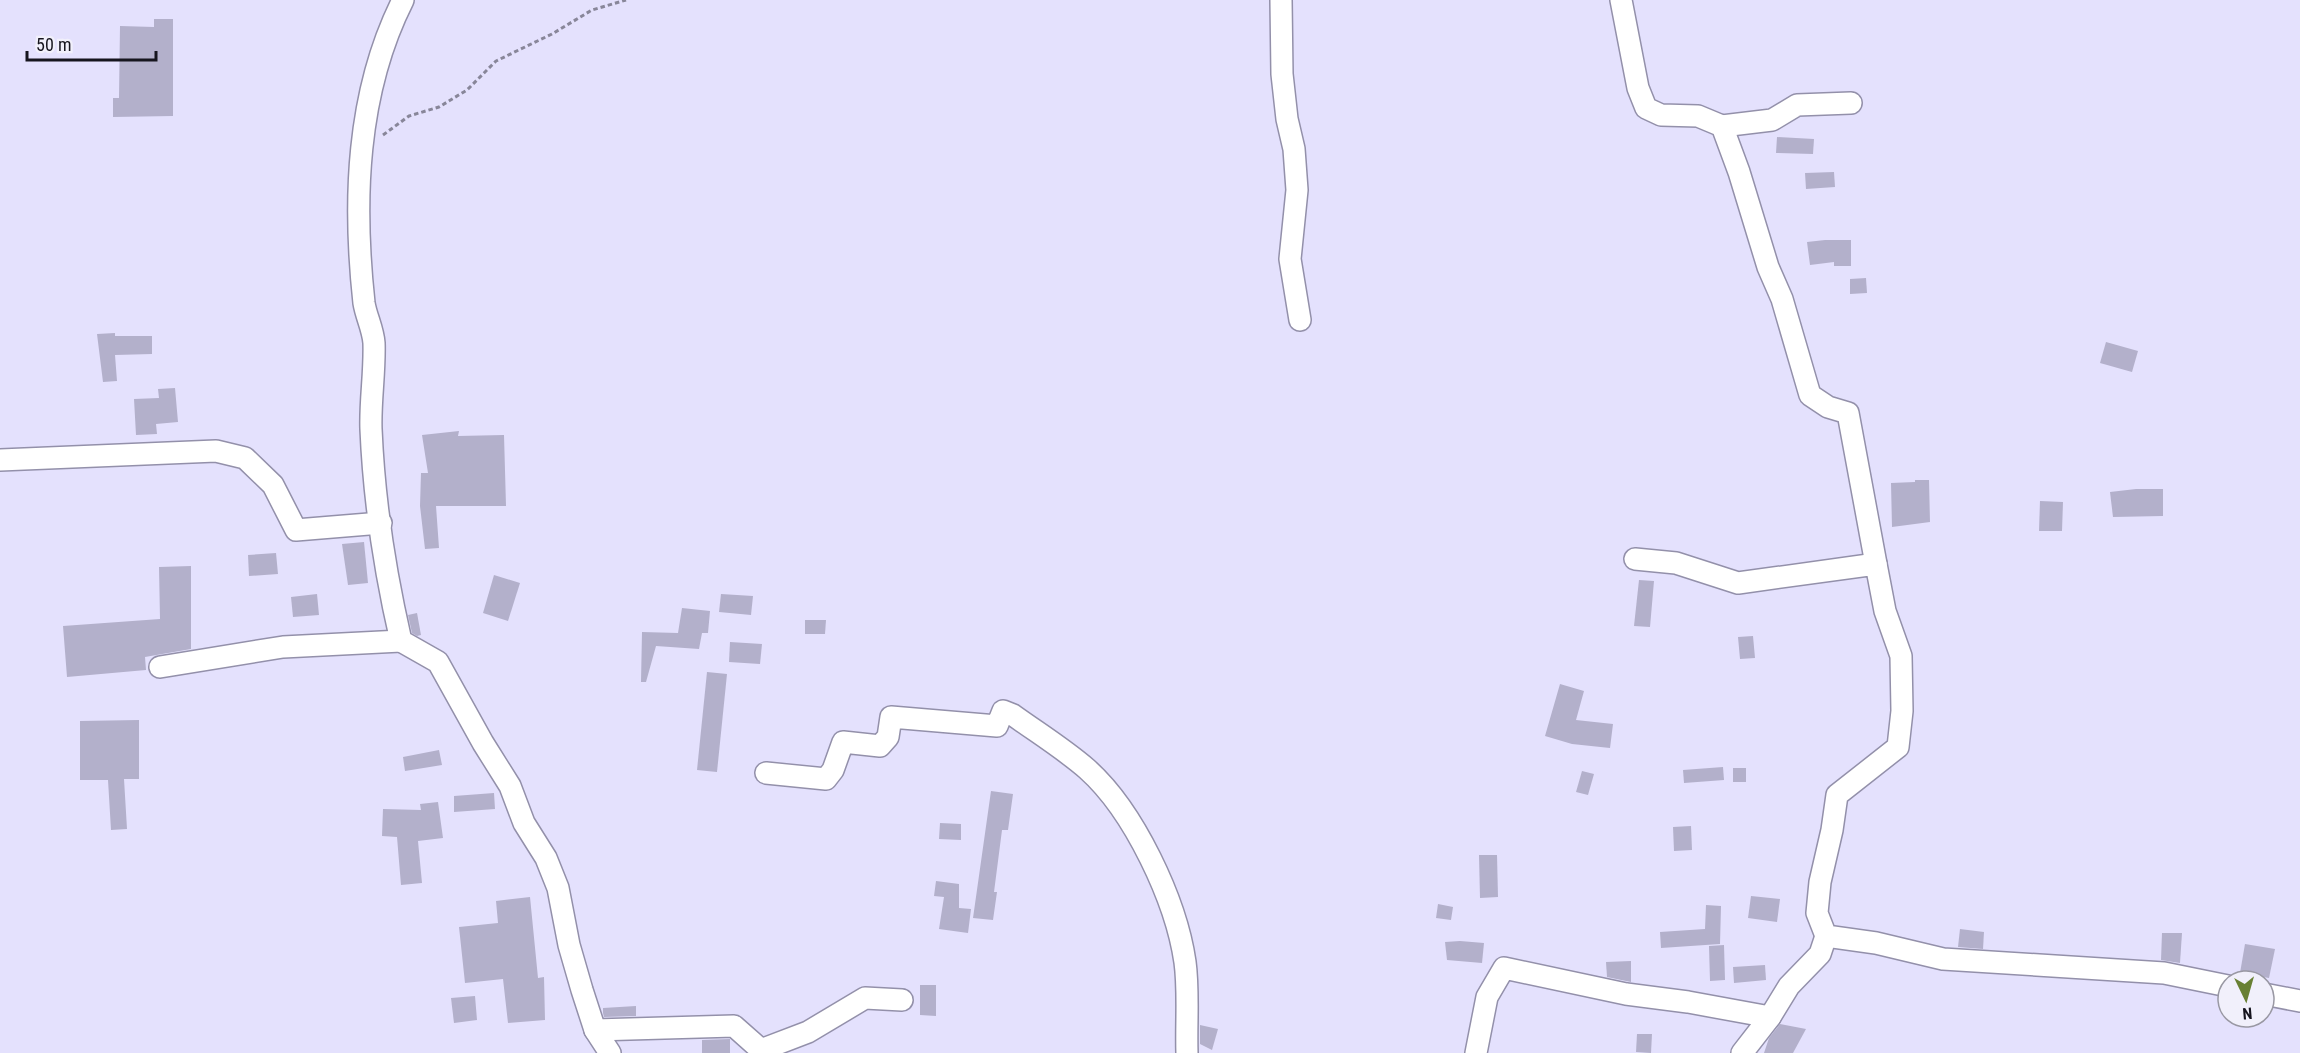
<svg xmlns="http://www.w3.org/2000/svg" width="2300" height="1053" font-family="'Roboto Condensed',sans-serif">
<rect width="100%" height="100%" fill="#e4e1fd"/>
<g fill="#b3b0cb">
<polygon points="154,19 173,19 173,116 113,117 113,98 119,98 120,26 154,27"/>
<polygon points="1777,137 1814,139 1813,154 1776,153"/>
<polygon points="1834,172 1835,187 1806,189 1805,173"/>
<polygon points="1825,240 1851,240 1851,266 1834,266 1834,262 1810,265 1807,242"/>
<polygon points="1866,278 1867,293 1850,294 1850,279"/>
<polygon points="115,333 115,336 152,336 152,354 115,355 117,381 103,382 97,334"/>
<polygon points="2106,342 2138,351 2132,372 2100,363"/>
<polygon points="175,388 178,422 156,424 157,434 136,435 134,399 159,398 158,389"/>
<polygon points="459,431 458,436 504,435 506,506 436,506 439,548 425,549 420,506 421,473 428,473 422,435"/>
<polygon points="1915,480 1929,480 1930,522 1892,527 1891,483 1915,482"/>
<polygon points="2136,489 2163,489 2163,516 2113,517 2110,492"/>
<polygon points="2040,501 2063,502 2062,531 2039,531"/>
<polygon points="364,542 368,583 348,585 342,544"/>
<polygon points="276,553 278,574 249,576 248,555"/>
<polygon points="191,566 191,649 145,657 146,670 67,677 63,626 160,619 159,567"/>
<polygon points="494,575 520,583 508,621 483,613"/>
<polygon points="1639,580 1654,581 1650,627 1634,626"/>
<polygon points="317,594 319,615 293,617 291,597"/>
<polygon points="721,594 753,596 751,615 719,612"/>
<polygon points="682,608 710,611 708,633 702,633 699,649 656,646 646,682 641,682 642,632 678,633"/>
<polygon points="417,613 421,635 417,636 412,633 408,615"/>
<polygon points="805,620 826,620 825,634 805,634"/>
<polygon points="1753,636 1755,658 1740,659 1738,637"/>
<polygon points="730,642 762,644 760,664 729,662"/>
<polygon points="707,672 727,674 717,772 697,770"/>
<polygon points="1560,684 1584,691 1576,720 1613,724 1610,748 1572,744 1545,736"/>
<polygon points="139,720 139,779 124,779 127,829 111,830 108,780 80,780 80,721"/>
<polygon points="439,750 442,765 405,771 403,757"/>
<polygon points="1723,767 1724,780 1684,783 1683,770"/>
<rect x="1733" y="768" width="13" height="14"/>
<polygon points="1582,771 1594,774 1588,795 1576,792"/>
<polygon points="991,791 1013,794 1008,830 1002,830 994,892 997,892 993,920 973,918"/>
<polygon points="494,793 495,809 454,812 454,796"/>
<polygon points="438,802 443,838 418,841 422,883 401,885 397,837 382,836 383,809 421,810 420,804"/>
<polygon points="940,823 961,824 961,840 939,839"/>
<polygon points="1691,826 1692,850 1674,851 1673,827"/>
<polygon points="1479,855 1497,855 1498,897 1480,898"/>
<polygon points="936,881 959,884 959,908 971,909 968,933 939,929 944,897 934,896"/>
<polygon points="1751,896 1780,899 1777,922 1748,918"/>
<polygon points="530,897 538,978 544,977 545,1020 508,1023 503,979 465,983 459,927 498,923 496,901"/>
<polygon points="1438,904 1453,907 1451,920 1436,918"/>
<polygon points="1706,905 1721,906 1720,944 1661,948 1660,932 1705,929"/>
<polygon points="1960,929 1984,932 1983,949 1958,947"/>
<polygon points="2162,933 2182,933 2180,963 2161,960"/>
<polygon points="1460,941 1484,943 1482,963 1447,960 1445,942"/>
<polygon points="2245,944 2275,949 2269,978 2240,973"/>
<polygon points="1724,945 1725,980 1710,981 1709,946"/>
<polygon points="1631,961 1631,982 1607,977 1606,962"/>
<polygon points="1765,965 1766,980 1734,983 1733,967"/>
<polygon points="920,985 936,985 936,1016 920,1015"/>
<polygon points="475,996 477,1020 454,1023 451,998"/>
<polygon points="636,1006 636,1016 604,1017 603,1013 603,1008"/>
<polygon points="1780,1024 1806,1029 1793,1053 1764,1053 1769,1038"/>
<polygon points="1200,1025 1218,1029 1212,1050 1200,1044"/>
<polygon points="1637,1034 1652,1034 1651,1053 1636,1052"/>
<polygon points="730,1039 730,1053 702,1053 702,1040"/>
</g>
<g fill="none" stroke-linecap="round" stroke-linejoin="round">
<g stroke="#9390aa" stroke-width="24">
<g id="minor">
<path d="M403 0C356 93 353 202 364 303 366 316 373 329 374 343 375 372 370 401 371 429 374 500 385 572 401 641L438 662 483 743 510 786 524 823 546 858 558 888 569 945 582 990 595 1030 610 1053"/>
<polyline points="1281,0 1282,74 1287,119 1294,149 1297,190 1290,259 1300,320"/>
<polyline points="1621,0 1638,88 1646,108 1661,115 1698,116 1722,126 1739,172 1768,267 1782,299 1810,395 1828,407 1848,413 1876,564"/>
<polyline points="1722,126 1772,120 1797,105 1851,103"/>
<polyline points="0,460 216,451 245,458 273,485 296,530 381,523"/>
<polyline points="1635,559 1676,563 1738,583 1876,564 1885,611 1901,656 1902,711 1898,747 1837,795 1832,830 1820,882 1817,913 1826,936 1876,943 1943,959 2164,973 2228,986"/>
<polyline points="160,667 283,647 401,641"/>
<path d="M766 773 826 779 833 770 843 742 880 746 888 737 891 717 997 726 1003 711 1013 715C1038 733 1064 749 1087 769 1134 811 1176 900 1185 962 1189 991 1186 1023 1187 1053"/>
<polyline points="2264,994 2300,1001"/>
<polyline points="1770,1017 1789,986 1820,954 1826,936"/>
<polyline points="595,1030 734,1026 761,1050 808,1032 865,998 902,1000"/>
<polyline points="1476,1053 1487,997 1504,968 1626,994 1688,1002 1770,1017 1742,1053"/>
</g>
</g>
<polyline stroke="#888699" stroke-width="3" stroke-dasharray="4.5 3" stroke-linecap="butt" points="383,135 409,116 439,107 467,90 496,61 552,34 592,10 626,0"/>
<use href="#minor" stroke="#fff" stroke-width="21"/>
</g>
<g transform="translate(2246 999) rotate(175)"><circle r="28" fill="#f1f0fb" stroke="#9998a3" stroke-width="1.5"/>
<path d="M0-4.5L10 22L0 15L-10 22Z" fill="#688033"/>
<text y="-9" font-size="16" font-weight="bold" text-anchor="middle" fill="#16151e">N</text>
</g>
<path d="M27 51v9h129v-9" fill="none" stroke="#16151e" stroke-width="3"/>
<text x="36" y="51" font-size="18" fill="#16151e" stroke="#f1f0fb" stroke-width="4.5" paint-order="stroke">50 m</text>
</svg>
